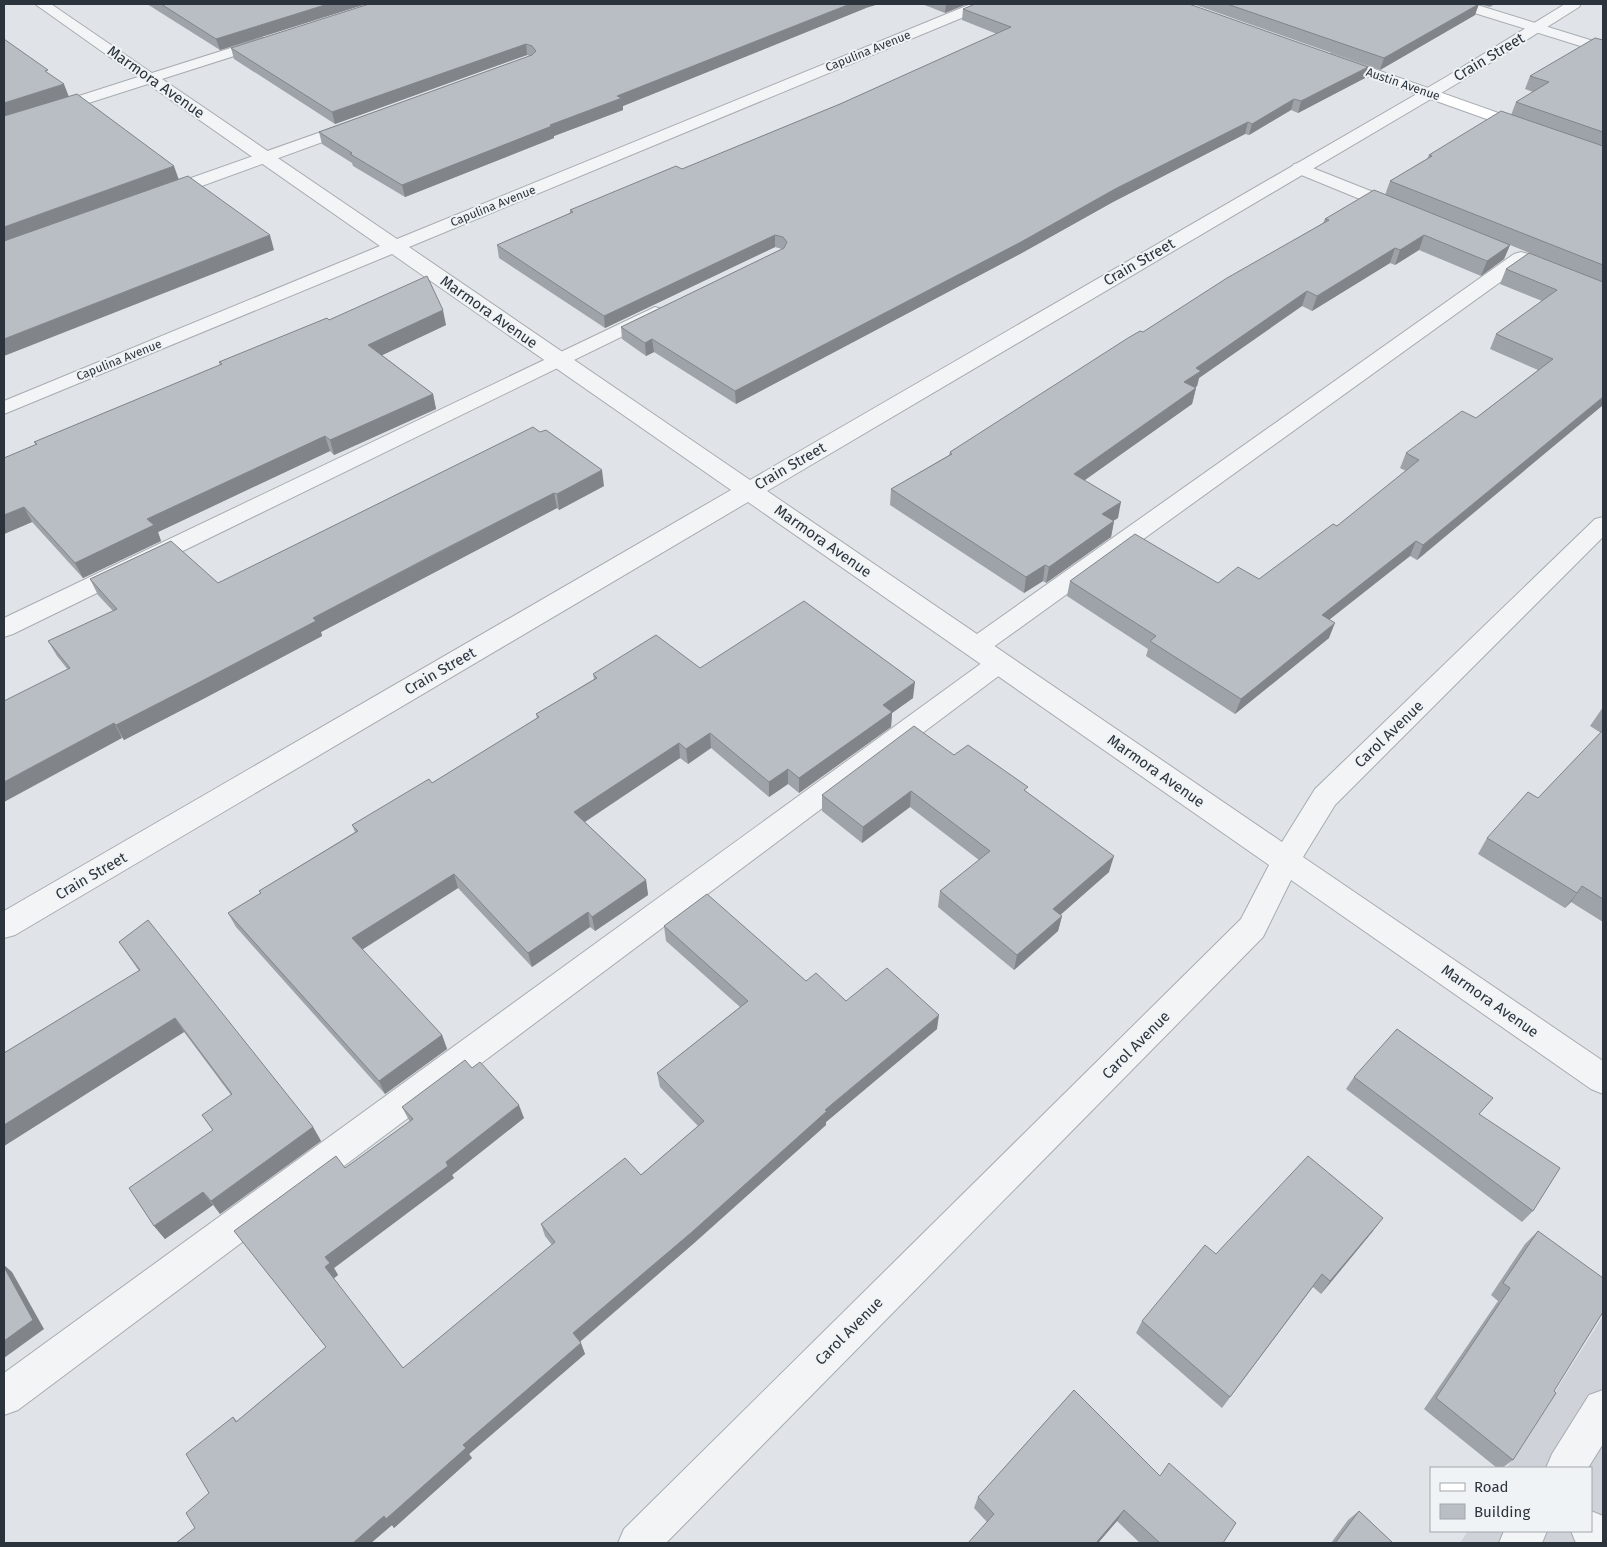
<svg xmlns="http://www.w3.org/2000/svg" width="1607" height="1547" font-family="'Fira Sans',sans-serif">
<rect width="100%" height="100%" fill="#e0e4e8"/>
<polygon fill="#cfd3d9" points="1603,1316 1603,1543 1460,1543 1468,1531 1591,1531 1591,1468 1507,1468"/>
<g fill="none" stroke-linecap="round" stroke-linejoin="round">
<g stroke="#a6acb1" stroke-width="2">
<g id="lane">
<polygon points="1453,4 1474,4 1603,44 1603,53 1455,7"/>
<polygon points="355,120 361,122 363,125 361,128 166,199 160,200 154,199 151,195 154,191"/>
<polygon points="1300,163 1406,205 1409,209 1406,213 1400,214 1394,213 1294,172 1291,168 1294,164"/>
<polygon points="1521,252 1528,254 1530,258 1528,262 985,653 976,656 967,653 963,647 967,641 1514,254"/>
<polygon points="655,307 662,309 665,313 662,317 13,634 4,637 4,618"/>
<polygon points="999,654 1008,657 1012,663 1008,669 18,1410 4,1415 4,1373 990,657"/>
<polygon points="1603,1390 1603,1444 1588,1468 1546,1468 1552,1454 1589,1395"/>
<polygon points="1591,1511 1603,1516 1603,1543 1576,1543 1571,1531 1591,1531"/>
<polygon points="1504,1531 1547,1531 1542,1543 1499,1543"/>
</g>
</g>
<g stroke="#a6acb1" stroke-width="2">
<polygon id="street" points="35,4 51,4 152,73 262,38 272,38 274,41 272,44 162,79 397,239 971,4 990,4 988,7 409,247 750,480 1446,77 1565,4 1581,4 1579,7 1458,83 767,491 1282,842 1315,789 1595,519 1603,517 1603,537 1335,805 1303,857 1603,1061 1603,1094 1591,1089 1291,880 1263,937 666,1543 618,1543 624,1529 1241,919 1269,865 748,502 15,935 4,938 4,911 731,490 392,254 4,414 4,401 380,246 148,84 4,130 4,120 138,77"/>
</g>
<g stroke="#a6acb1" stroke-width="2">
<polygon id="secondary" points="1332,54 1535,126 1537,129 1535,132 1523,132 1327,62 1324,59 1327,56"/>
</g>
<use href="#lane" fill="#f3f4f6" fill-rule="evenodd"/>
<use href="#street" fill="#f3f4f6" fill-rule="evenodd"/>
<use href="#secondary" fill="#fff" fill-rule="evenodd"/>
</g>
<g fill="#9ea3a9">
<polygon points="147,4 366,4 220,50"/>
<polygon points="922,4 967,4 945,13"/>
<polygon points="1193,4 1478,4 1475,15 1380,70"/>
<polygon points="1479,4 1495,4 1490,7"/>
<polygon points="866,8 623,106 623,110 554,136 554,138 405,197 353,166 352,163 322,144 319,132 530,56 527,55 335,124 234,59 231,48"/>
<polygon points="963,9 1365,78 1298,113 1291,110 1249,135 1245,134 1113,202 1020,254 736,404 654,352 646,356 622,339 621,327 782,249 775,247 605,328 499,258 497,245 570,213 570,210 682,169 840,104 997,34 962,20"/>
<polygon points="1603,40 1603,405 1417,560 1410,556 1329,620 1329,638 1235,714 1146,656 1148,649 1067,596 1070,581 1218,583 1259,579 1337,526 1406,471 1400,468 1406,453 1476,418 1538,370 1490,349 1496,334 1542,301 1500,284 1506,269 1542,258 1510,245 1504,259 1481,276 1419,250 1395,265 1390,263 1312,311 1302,306 1199,378 1197,386 1195,388 1196,388 1192,404 1084,480 1118,518 1113,521 1114,521 1111,537 1046,583 1043,581 1024,593 890,505 891,489 949,455 950,452 1143,332 1323,223 1325,219 1385,195 1390,181 1427,159 1429,155 1511,115 1516,102 1533,92 1525,89 1530,76"/>
<polygon points="329,320 446,325 382,355 433,394 436,409 334,455 330,451 158,532 161,541 83,578 32,522 4,534 4,458 36,445 34,442 220,365 219,362"/>
<polygon points="533,427 604,486 559,510 557,508 321,632 322,636 203,699 124,740 57,656 48,641 113,611 98,595 90,579 218,583"/>
<polygon points="700,668 913,698 892,713 891,727 799,793 788,784 769,797 711,748 688,764 680,758 585,822 646,880 648,895 595,931 590,927 532,967 458,888 362,950 442,1035 447,1049 385,1094 236,927 228,913 260,893 259,891 355,832 352,825 432,783 537,718 536,714 594,679 593,674"/>
<polygon points="1603,707 1603,922 1571,902 1565,908 1478,854 1487,838 1538,798 1601,733 1590,726 1601,710"/>
<polygon points="954,755 1027,792 1109,872 1060,915 1062,916 1058,931 1014,970 938,907 940,891 979,860 910,807 862,843 822,811 822,795"/>
<polygon points="664,926 806,981 846,1001 937,1029 826,1122 826,1125 693,1244 580,1342 585,1354 469,1454 472,1458 394,1528 392,1525 371,1543 176,1543 195,1528 209,1493 233,1417 237,1421 326,1347 244,1243 345,1168 410,1122 402,1107 472,1068 524,1118 452,1175 454,1178 334,1268 338,1275 333,1279 403,1368 552,1245 545,1236 541,1224 641,1175 698,1126 660,1087 657,1073 740,1007 666,941"/>
<polygon points="119,942 313,1127 321,1141 220,1214 213,1205 165,1239 154,1226 213,1131 202,1115 231,1095 184,1032 4,1146 4,1053 139,971"/>
<polygon points="1354,1077 1480,1114 1533,1211 1522,1222 1346,1089"/>
<polygon points="1373,1231 1321,1294 1313,1287 1222,1408 1136,1333 1142,1321 1216,1254"/>
<polygon points="1538,1231 1554,1391 1513,1460 1502,1468 1497,1468 1424,1409 1498,1301 1491,1295 1525,1244"/>
<polygon points="1074,1390 1223,1543 1140,1543 1117,1521 1098,1543 968,1543 987,1522 974,1508 978,1497"/>
<polygon points="1359,1511 1393,1543 1331,1543 1348,1520"/>
</g>
<g fill="#818589">
<polygon points="328,4 366,4 220,50 216,39"/>
<polygon points="850,4 879,4 866,8 623,106 623,110 554,136 554,138 405,197 402,185 550,125 617,96"/>
<polygon points="946,4 967,4 945,13"/>
<polygon points="1479,4 1475,15 1380,70 1384,58"/>
<polygon points="526,44 527,55 335,124 332,112"/>
<polygon points="1368,67 1365,78 1298,113 1301,101"/>
<polygon points="64,84 69,97 4,118 4,103"/>
<polygon points="1294,99 1291,110 1249,135 1252,124"/>
<polygon points="1248,122 1245,134 1113,202 1020,254 736,404 735,391 1115,189"/>
<polygon points="174,166 179,180 4,243 4,227"/>
<polygon points="270,235 274,250 4,356 4,339"/>
<polygon points="775,235 775,247 605,328 604,316"/>
<polygon points="1424,235 1419,250 1395,265 1400,250"/>
<polygon points="1510,245 1504,259 1481,276 1487,261"/>
<polygon points="1395,248 1390,263 1312,311 1317,296"/>
<polygon points="1307,291 1302,306 1199,378 1197,386 1180,397 1184,382 1196,368"/>
<polygon points="443,310 446,325 372,360 368,345"/>
<polygon points="652,339 654,352 646,356 645,343"/>
<polygon points="1196,388 1192,404 1071,490 1074,474"/>
<polygon points="433,394 436,409 334,455 330,440"/>
<polygon points="1603,397 1603,405 1417,560 1423,545"/>
<polygon points="325,436 330,451 158,532 161,541 83,578 75,563 147,519"/>
<polygon points="602,470 604,486 559,510 557,494"/>
<polygon points="554,493 557,508 321,632 322,636 203,699 124,740 116,725 313,618"/>
<polygon points="1121,502 1118,518 1099,530 1102,514"/>
<polygon points="24,507 32,522 4,534 4,515"/>
<polygon points="1114,521 1111,537 1046,583 1049,567"/>
<polygon points="1416,541 1410,556 1316,630 1322,615"/>
<polygon points="1045,565 1043,581 1024,593 1026,577"/>
<polygon points="1335,623 1329,638 1235,714 1241,699"/>
<polygon points="915,682 913,698 892,713 891,727 799,793 799,778 883,705"/>
<polygon points="114,723 122,738 4,802 4,782"/>
<polygon points="710,733 711,748 688,764 686,749"/>
<polygon points="679,743 680,758 577,827 574,812"/>
<polygon points="788,769 788,784 769,797 769,782"/>
<polygon points="911,791 910,807 862,843 863,827"/>
<polygon points="1114,856 1109,872 1049,925 1053,909"/>
<polygon points="454,874 458,888 358,952 352,938"/>
<polygon points="646,880 648,895 595,931 592,917"/>
<polygon points="1582,886 1571,902 1565,908 1577,893"/>
<polygon points="588,912 590,927 532,967 528,953"/>
<polygon points="1062,916 1058,931 1014,970 1017,955"/>
<polygon points="939,1015 937,1029 826,1122 826,1125 693,1244 577,1344 573,1333 825,1110"/>
<polygon points="175,1018 184,1032 4,1146 4,1125"/>
<polygon points="442,1035 447,1049 385,1094 379,1081"/>
<polygon points="519,1105 524,1118 452,1175 454,1178 334,1268 338,1275 333,1279 325,1267 325,1257"/>
<polygon points="313,1127 321,1141 220,1214 211,1201"/>
<polygon points="203,1192 213,1205 165,1239 154,1226"/>
<polygon points="1383,1218 1373,1231 1321,1294 1330,1281"/>
<polygon points="4,1265 12,1272 44,1329 4,1358"/>
<polygon points="581,1343 585,1354 469,1454 472,1458 394,1528 392,1525 371,1543 353,1543 463,1445"/>
<polygon points="1124,1510 1117,1521 1098,1543 1096,1543"/>
</g>
<g fill="#b8bec4" stroke="#818589">
<polygon points="161,4 328,4 216,39"/>
<polygon points="369,4 850,4 617,96 622,98 550,125 552,126 402,185 350,154 352,153 319,132 532,55 536,51 532,46 526,44 332,112 231,48"/>
<polygon points="975,4 1189,4 1368,67 1301,101 1294,99 1252,124 1248,122 1115,189 1021,242 735,391 652,339 645,343 621,327 784,248 787,242 783,237 775,235 604,316 497,245 573,212 570,210 676,166 682,169 840,104 1011,27 963,9"/>
<polygon points="1227,4 1479,4 1384,58"/>
<polygon points="1595,38 1603,40 1603,132 1516,102 1549,82 1530,76"/>
<polygon points="4,39 48,70 45,71 64,84 4,103"/>
<polygon points="77,94 174,166 4,227 4,116"/>
<polygon points="1501,111 1603,146 1603,265 1390,181 1432,156 1429,155"/>
<polygon points="188,176 270,235 4,339 4,241"/>
<polygon points="1374,190 1510,245 1487,261 1424,235 1400,250 1395,248 1317,296 1307,291 1196,368 1201,371 1184,382 1196,388 1074,474 1121,502 1102,514 1114,521 1049,567 1045,565 1026,577 891,489 952,454 950,452 1128,338 1140,331 1143,332 1227,278 1329,220 1325,219"/>
<polygon points="1529,253 1603,282 1603,397 1423,545 1416,541 1322,615 1335,623 1241,699 1150,641 1156,636 1070,581 1135,534 1218,583 1238,567 1259,579 1333,524 1337,526 1419,460 1406,453 1462,411 1476,418 1553,359 1496,334 1557,290 1506,269"/>
<polygon points="427,276 443,310 368,345 433,394 330,440 325,436 147,519 154,525 75,563 24,507 4,515 4,458 37,444 34,442 222,364 219,362 327,318 329,320"/>
<polygon points="533,427 540,432 546,430 602,470 557,494 554,493 433,555 313,618 316,621 196,684 116,725 114,723 4,782 4,701 70,668 48,641 117,609 90,579 171,541 218,583"/>
<polygon points="804,601 915,682 883,705 892,712 799,778 788,769 769,782 710,733 686,749 679,743 574,812 646,880 592,917 588,912 528,953 454,874 352,938 442,1035 379,1081 228,913 261,893 259,891 358,831 352,825 429,779 432,783 539,717 536,714 597,678 593,674 656,635 700,668"/>
<polygon points="914,726 954,755 968,745 1028,787 1024,790 1114,856 1053,909 1062,916 1017,955 940,891 990,851 911,791 863,827 822,795"/>
<polygon points="1603,730 1603,899 1582,886 1577,893 1487,838 1528,792 1538,798"/>
<polygon points="707,894 806,981 816,973 846,1001 887,968 939,1015 825,1110 827,1111 692,1232 573,1333 581,1343 463,1445 466,1448 386,1519 384,1516 353,1543 176,1543 195,1528 186,1513 209,1493 186,1454 233,1417 236,1422 326,1347 234,1231 336,1156 345,1168 413,1119 402,1107 465,1060 472,1068 480,1062 519,1105 446,1162 448,1166 325,1257 330,1263 325,1267 403,1368 555,1242 541,1224 625,1158 641,1175 704,1121 657,1073 748,1001 664,926"/>
<polygon points="148,920 313,1127 211,1201 203,1192 154,1226 129,1188 213,1130 202,1115 232,1094 175,1018 4,1125 4,1053 140,970 119,942"/>
<polygon points="1397,1029 1493,1098 1479,1114 1560,1168 1533,1211 1354,1077"/>
<polygon points="1308,1156 1383,1218 1330,1281 1322,1274 1230,1397 1142,1321 1205,1245 1216,1254"/>
<polygon points="1538,1231 1603,1278 1603,1312 1554,1391 1556,1393 1513,1460 1436,1398 1510,1288 1503,1283"/>
<polygon points="4,1267 33,1320 4,1341"/>
<polygon points="1074,1390 1160,1476 1169,1463 1236,1523 1223,1543 1160,1543 1124,1510 1096,1543 968,1543 994,1514 978,1497"/>
<polygon points="1359,1511 1393,1543 1335,1543"/>
</g>
<g text-anchor="middle" stroke-width="4" stroke-linejoin="round" paint-order="stroke">
<g font-size="12" fill="#2b343d" stroke="#f0f3f5">
<text transform="translate(868 51) rotate(-22)" y="4">Capulina Avenue</text>
<text transform="translate(1403 84) rotate(19)" y="4">Austin Avenue</text>
<text transform="translate(493 206) rotate(-22)" y="4">Capulina Avenue</text>
<text transform="translate(119 360) rotate(-22)" y="4">Capulina Avenue</text>
</g>
<g font-size="15" fill="#2b343d" stroke="#f0f3f5">
<text transform="translate(1489 57) rotate(-31)" y="5">Crain Street</text>
<text transform="translate(156 82) rotate(35)" y="5">Marmora Avenue</text>
<text transform="translate(1139 262) rotate(-30)" y="5">Crain Street</text>
<text transform="translate(489 312) rotate(35)" y="5">Marmora Avenue</text>
<text transform="translate(790 466) rotate(-30)" y="5">Crain Street</text>
<text transform="translate(823 541) rotate(35)" y="5">Marmora Avenue</text>
<text transform="translate(440 671) rotate(-30)" y="5">Crain Street</text>
<text transform="translate(1389 734) rotate(-44)" y="5">Carol Avenue</text>
<text transform="translate(1156 771) rotate(35)" y="5">Marmora Avenue</text>
<text transform="translate(91 876) rotate(-30)" y="5">Crain Street</text>
<text transform="translate(1490 1001) rotate(35)" y="5">Marmora Avenue</text>
<text transform="translate(1136 1045) rotate(-45)" y="5">Carol Avenue</text>
<text transform="translate(849 1331) rotate(-45)" y="5">Carol Avenue</text>
</g>
</g>
<rect width="1607" height="1547" fill="none" stroke="#2b343d" stroke-width="10"/>
<rect x="1430" y="1467" width="162" height="65" fill="#f0f3f5" stroke="#a1a7ab"/>
<rect x="1440" y="1483" width="25" height="8" fill="#ffffff" stroke="#a1a7ab"/>
<text x="1474" y="1492" font-size="15" fill="#2b343d">Road</text>
<rect x="1440" y="1504" width="25" height="15" fill="#b8bec4" stroke="#a1a7ab"/>
<text x="1474" y="1517" font-size="15" fill="#2b343d">Building</text>
</svg>
